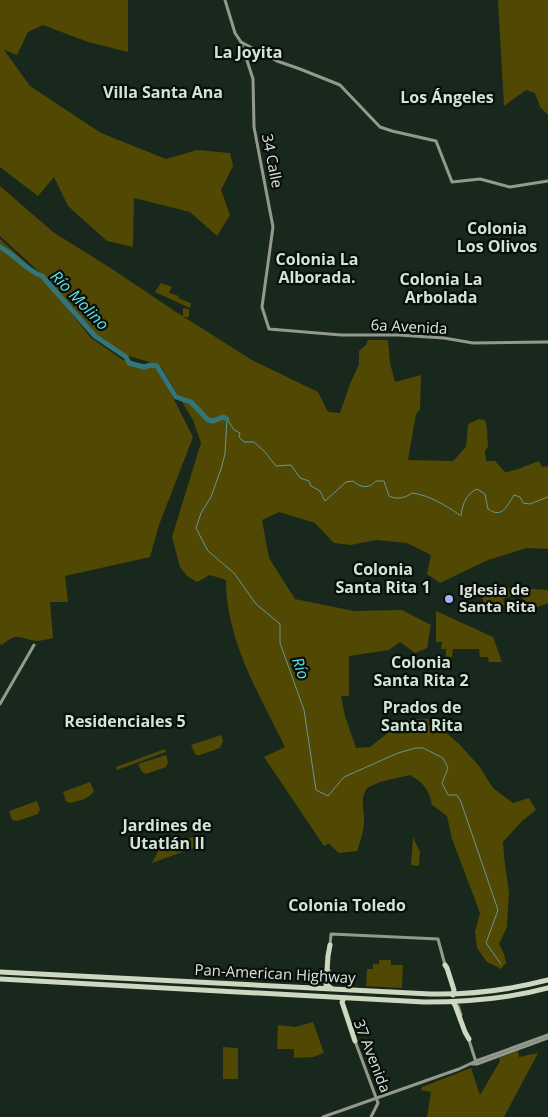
<svg xmlns="http://www.w3.org/2000/svg" width="548" height="1117" font-family="'Open Sans',sans-serif">
<rect width="100%" height="100%" fill="#18281c"/>
<g fill="#514803">
<polygon points="0,0 128,0 128,52 88,42 43,25 28,32 17,55 4,50 30,86 101,133 166,159 197,150 230,153 233,166 221,190 230,215 217,236 190,212 134,198 133,247 107,241 68,206 54,177 38,196 0,167"/>
<polygon points="498,0 548,0 548,115 540,107 535,93 526,90 504,106"/>
<path d="M0 186 53 232 109 267 176 312 183 316V308L189 309V317H184L252 360 318 392 328 412 340 413 350 384 359 364V351L366 345 368 340H388L390 363 395 382 421 375 420 409 416 414 408 460 453 461 466 447 468 424 479 419 485 420 487 429 488 447 485 451 486 461H495L505 472C517 471 527 465 539 461L542 467 548 466V549L527 548 488 560 440 583 427 574 431 555 407 543 376 540 351 545 334 543 315 523 279 512 262 520 269 558 295 599 354 611 402 610 431 625 427 648 415 653 400 642 389 650 349 656V696H341L345 716 356 748 370 747 398 725H405V720L429 719V725L441 728 460 745 479 766 493 788 513 803 529 798 536 810 522 821 503 842 504 856 509 893 507 927 499 944 504 954 506 963 501 969 487 962 477 948 475 932 480 913 452 839 447 816 432 805C429 790 424 783 410 775L380 782 367 788C359 802 365 808 364 824 363 834 360 842 357 851L339 853 331 846 330 843 324 846 264 757 285 747C259 694 226 640 226 580L210 575 197 582 187 576 180 567 172 537 201 443 193 420 160 365 122 354 96 334 47 279 0 236Z"/>
<path d="M0 239 46 281 91 338 123 360 158 368 193 437 159 525 150 557 65 576 68 602H50L53 638C47 639 41 641 36 641 20 638 16 632 2 645L0 644Z"/>
<polygon points="161,283 172,287 169,293 179,296 178,298 191,303 190,308 155,292"/>
<polygon points="513,586 516,594 503,599 505,605 487,612 482,598"/>
<polygon points="519,588 548,590 548,603 527,611"/>
<polygon points="436,611 493,637 502,662 489,662 488,657 480,657 479,649 453,649 452,657 446,657 446,649 441,649 442,642 436,642"/>
<polygon points="221,735 223,741 220,748 200,755 196,755 191,745"/>
<polygon points="165,749 166,752 117,770 116,767"/>
<polygon points="166,755 168,762 166,767 146,774 142,772 138,764"/>
<path d="M90 782 94 791C89 799 77 802 69 803L66 801 63 792Z"/>
<polygon points="37,801 40,809 38,814 17,821 12,820 9,811"/>
<polygon points="193,837 205,844 152,863 160,848"/>
<polygon points="413,837 420,852 419,866 411,865"/>
<polygon points="379,960 391,960 391,965 403,965 402,988 366,986 367,969 373,969 373,964 379,964"/>
<polygon points="313,1022 324,1053 313,1057 294,1058 294,1049 277,1049 278,1025 295,1027"/>
<polygon points="223,1047 238,1048 238,1079 223,1079"/>
<polygon points="518,1051 519,1057 538,1053 504,1117 427,1117 431,1092 421,1090 422,1087 471,1068 480,1095 500,1061 499,1058"/>
</g>
<g fill="none" stroke-linecap="round" stroke-linejoin="round">
<g stroke="#649797" stroke-width="1">
<polyline points="227,419 225,454 221,469 211,497 201,513 196,528 208,551 234,573 256,604 280,624 280,643 304,710 316,790 328,796 344,777 398,753 416,748 423,748 443,758 448,768 442,783 448,795 457,795 461,802 498,910 486,943 501,964"/>
<path d="M227 419 234 430 240 433 239 437 244 442H254L265 452 276 466 291 465 300 478 309 481 311 486 320 491 325 501 346 482 353 481C361 488 369 489 376 481H384L389 496C397 500 405 498 412 493 429 495 447 506 461 516 462 505 466 494 477 489L485 494 488 509C502 519 507 506 514 495L520 497 523 503 530 504 548 497"/>
</g>
<path stroke="#32767a" stroke-width="5" d="M0 247C16 255 25 270 42 276L95 336 126 357 129 363 144 367 151 365 157 366 176 397 191 402 208 420 213 421 223 417 227 419"/>
<g stroke="#93998b" stroke-width="3">
<polyline points="225,0 235,33 241,42 253,79 254,127 273,227 262,307 269,329 341,335 398,335 444,338 473,343 548,342"/>
<polyline points="241,42 277,61 300,69 340,85 380,127 392,131 436,141 452,182 480,179 510,187 548,181"/>
<polyline points="0,704 34,645"/>
<polyline points="330,946 331,934 438,939 445,965"/>
<polyline points="329,985 329,970"/>
<polyline points="458,1006 461,1015"/>
<polyline points="468,1037 476,1062"/>
<polyline points="355,1041 378,1103 371,1117"/>
<polyline points="472,1064 477,1064 548,1038"/>
<polyline points="323,1117 459,1069 476,1061 548,1035"/>
</g>
<g stroke="#ced8c1" stroke-width="5">
<polyline points="330,945 328,956 326,985 331,988"/>
<polyline points="445,965 447,968 454,990 453,995"/>
<path d="M0 972 430 994C471 995 509 990 548 980"/>
<path d="M0 979 424 1002C466 1002 507 999 548 988"/>
<polyline points="344,998 342,1002 355,1041"/>
<polyline points="453,1002 455,1005 465,1032 469,1039"/>
</g>
</g>
<circle fill="#a4b2fc" stroke="#080f0a" stroke-width="2" cx="449" cy="599" r="5"/>
<g text-anchor="middle" stroke-width="4.5" stroke-linejoin="round" paint-order="stroke">
<g font-size="15" fill="#dae4dc" stroke="#080f0a">
<text transform="translate(272 161) rotate(79)" y="5">34 Calle</text>
<text transform="translate(409 327) rotate(3)" y="5">6a Avenida</text>
<text transform="translate(275 974) rotate(3)" y="5">Pan-American Highway</text>
<text transform="translate(372 1056) rotate(69)" y="5">37 Avenida</text>
</g>
<g font-size="15" font-weight="bold" fill="#dae4dc" stroke="#080f0a" text-anchor="start">
<text x="459" y="595">Iglesia de<tspan x="459" dy="17">Santa Rita</tspan></text>
</g>
<g font-size="16" font-weight="bold" fill="#d0e5d4" stroke="#080f0a">
<text x="248" y="58">La Joyita</text>
<text x="163" y="98">Villa Santa Ana</text>
<text x="447" y="103">Los Ángeles</text>
<text x="497" y="234">Colonia<tspan x="497" dy="18">Los Olivos</tspan></text>
<text x="317" y="265">Colonia La<tspan x="317" dy="18">Alborada.</tspan></text>
<text x="441" y="285">Colonia La<tspan x="441" dy="18">Arbolada</tspan></text>
<text x="383" y="575">Colonia<tspan x="383" dy="18">Santa Rita 1</tspan></text>
<text x="421" y="668">Colonia<tspan x="421" dy="18">Santa Rita 2</tspan></text>
<text x="422" y="713">Prados de<tspan x="422" dy="18">Santa Rita</tspan></text>
<text x="125" y="727">Residenciales 5</text>
<text x="167" y="831">Jardines de<tspan x="167" dy="18">Utatlán II</tspan></text>
<text x="347" y="911">Colonia Toledo</text>
</g>
<g font-size="16" font-style="italic" fill="#5ee2ea" stroke="#080f0a">
<text transform="translate(80 300) rotate(46)" y="6">Río Molino</text>
<text transform="translate(301 668) rotate(70)" y="6">Río</text>
</g>
</g>
</svg>
